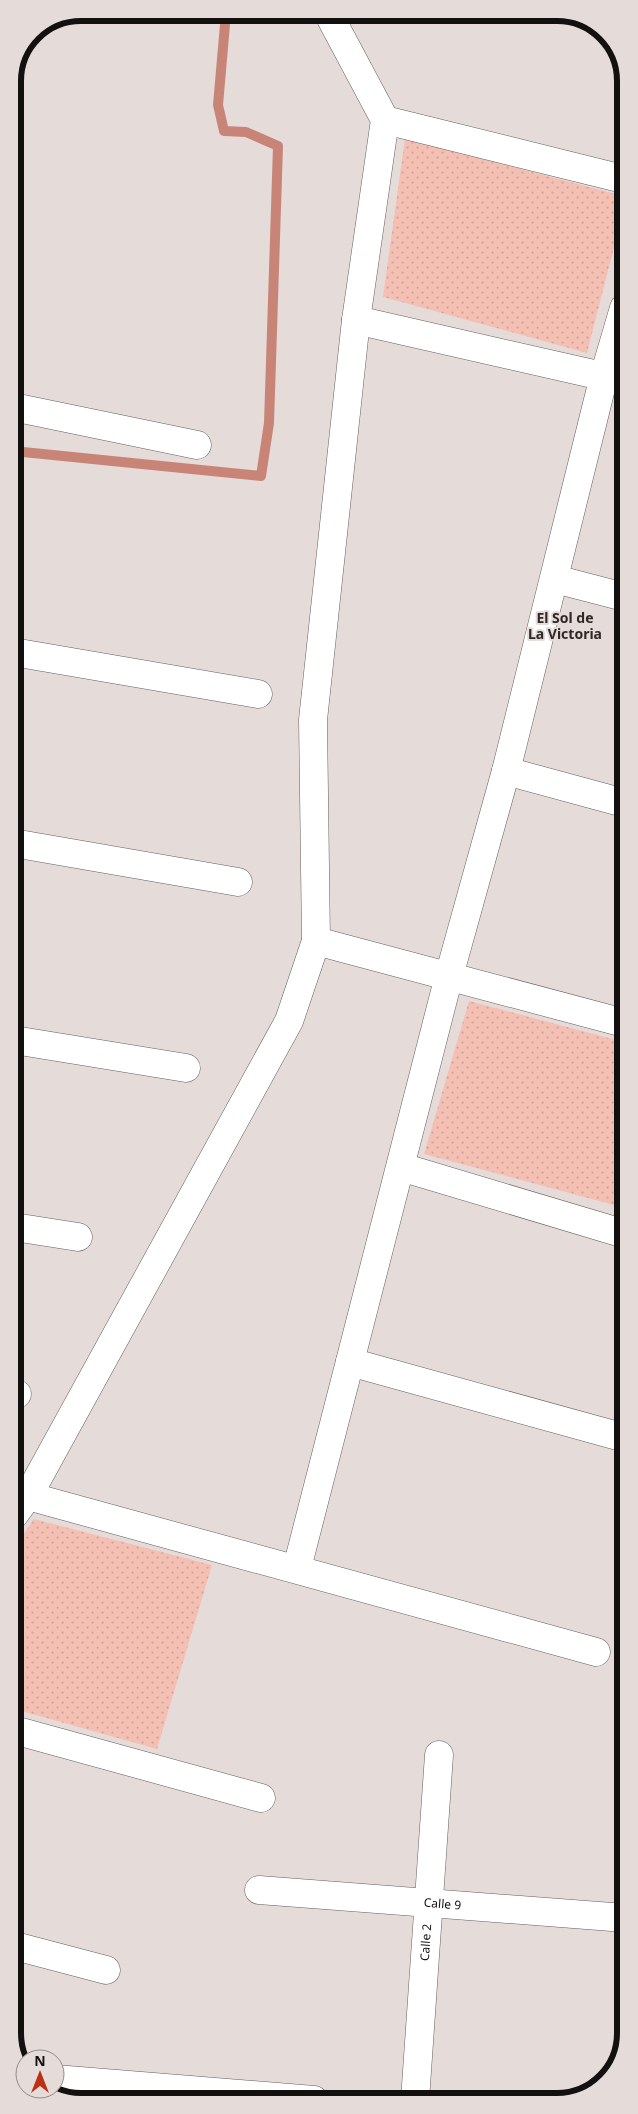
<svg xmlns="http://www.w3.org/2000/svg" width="638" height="2114" font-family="'Noto Sans',sans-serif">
<defs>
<pattern id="park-dots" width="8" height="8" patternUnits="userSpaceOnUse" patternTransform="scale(1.25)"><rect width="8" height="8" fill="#f5c0b4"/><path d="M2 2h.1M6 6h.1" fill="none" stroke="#d1a49a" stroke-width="1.8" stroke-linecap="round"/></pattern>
</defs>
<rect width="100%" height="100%" fill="#e5dcda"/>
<g fill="url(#park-dots)">
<polygon points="405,138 623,196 623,212 587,353 383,297"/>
<polygon points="469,1001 624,1042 625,1208 424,1154"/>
<polygon points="34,1519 212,1565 157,1749 14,1709 14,1548"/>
</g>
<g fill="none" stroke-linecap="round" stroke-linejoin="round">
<polyline stroke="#c88577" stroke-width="10" points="13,451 261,476 269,423 278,146 246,132 224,131 218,105 226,13"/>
<g stroke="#665e5c" stroke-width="29">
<g id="minor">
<polyline points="385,120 623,179"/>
<polyline points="356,320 624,381"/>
<polyline points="13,407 197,445"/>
<polyline points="555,579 624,597"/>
<polyline points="13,652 258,694"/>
<polyline points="506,771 624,803"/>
<polyline points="13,843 238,882"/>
<polyline points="316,941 624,1023"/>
<polyline points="14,1040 186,1068"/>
<polyline points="401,1167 625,1234"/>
<polyline points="14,1227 78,1237"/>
<polyline points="350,1362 625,1438"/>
<polyline points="14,1394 17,1394"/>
<polyline points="28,1496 596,1652"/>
<polyline points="14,1515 28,1496 289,1021 316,941 313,720 356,320 385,120 328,13"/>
<polyline points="297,1568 449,976 506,771 604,376 624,308"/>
<polyline points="14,1730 261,1798"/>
<path id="s1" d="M259 1890 625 1918"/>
<polyline points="15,1946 106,1970"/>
<polyline points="55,2079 314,2100"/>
<path id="s2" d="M415 2100 439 1755"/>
</g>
</g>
<use href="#minor" stroke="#fff" stroke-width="28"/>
</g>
<g text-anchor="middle" stroke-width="4" stroke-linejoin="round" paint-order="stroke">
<g font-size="12" fill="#131010" stroke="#e5dcda">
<text dy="4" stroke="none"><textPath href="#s1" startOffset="184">Calle 9</textPath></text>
<text dy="4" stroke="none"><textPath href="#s2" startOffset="158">Calle 2</textPath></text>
</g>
<g font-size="14" font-weight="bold" fill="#2f2827" stroke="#e5dcda">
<text x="565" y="623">El Sol de<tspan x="565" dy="16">La Victoria</tspan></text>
</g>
</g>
<path d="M0 0H638V2114H0ZM81 21H557A60 60 0 0 1 617 81V2033A60 60 0 0 1 557 2093H81A60 60 0 0 1 21 2033V81A60 60 0 0 1 81 21Z" fill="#e5dcda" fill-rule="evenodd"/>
<path fill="none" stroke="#131010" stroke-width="6" d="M81 21H557A60 60 0 0 1 617 81V2033A60 60 0 0 1 557 2093H81A60 60 0 0 1 21 2033V81A60 60 0 0 1 81 21Z"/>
<g transform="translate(40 2074)"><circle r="24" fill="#e5dcda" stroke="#918a89"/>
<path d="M0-4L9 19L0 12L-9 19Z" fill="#bc3016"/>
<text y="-8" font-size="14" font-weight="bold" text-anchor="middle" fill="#131010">N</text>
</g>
</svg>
